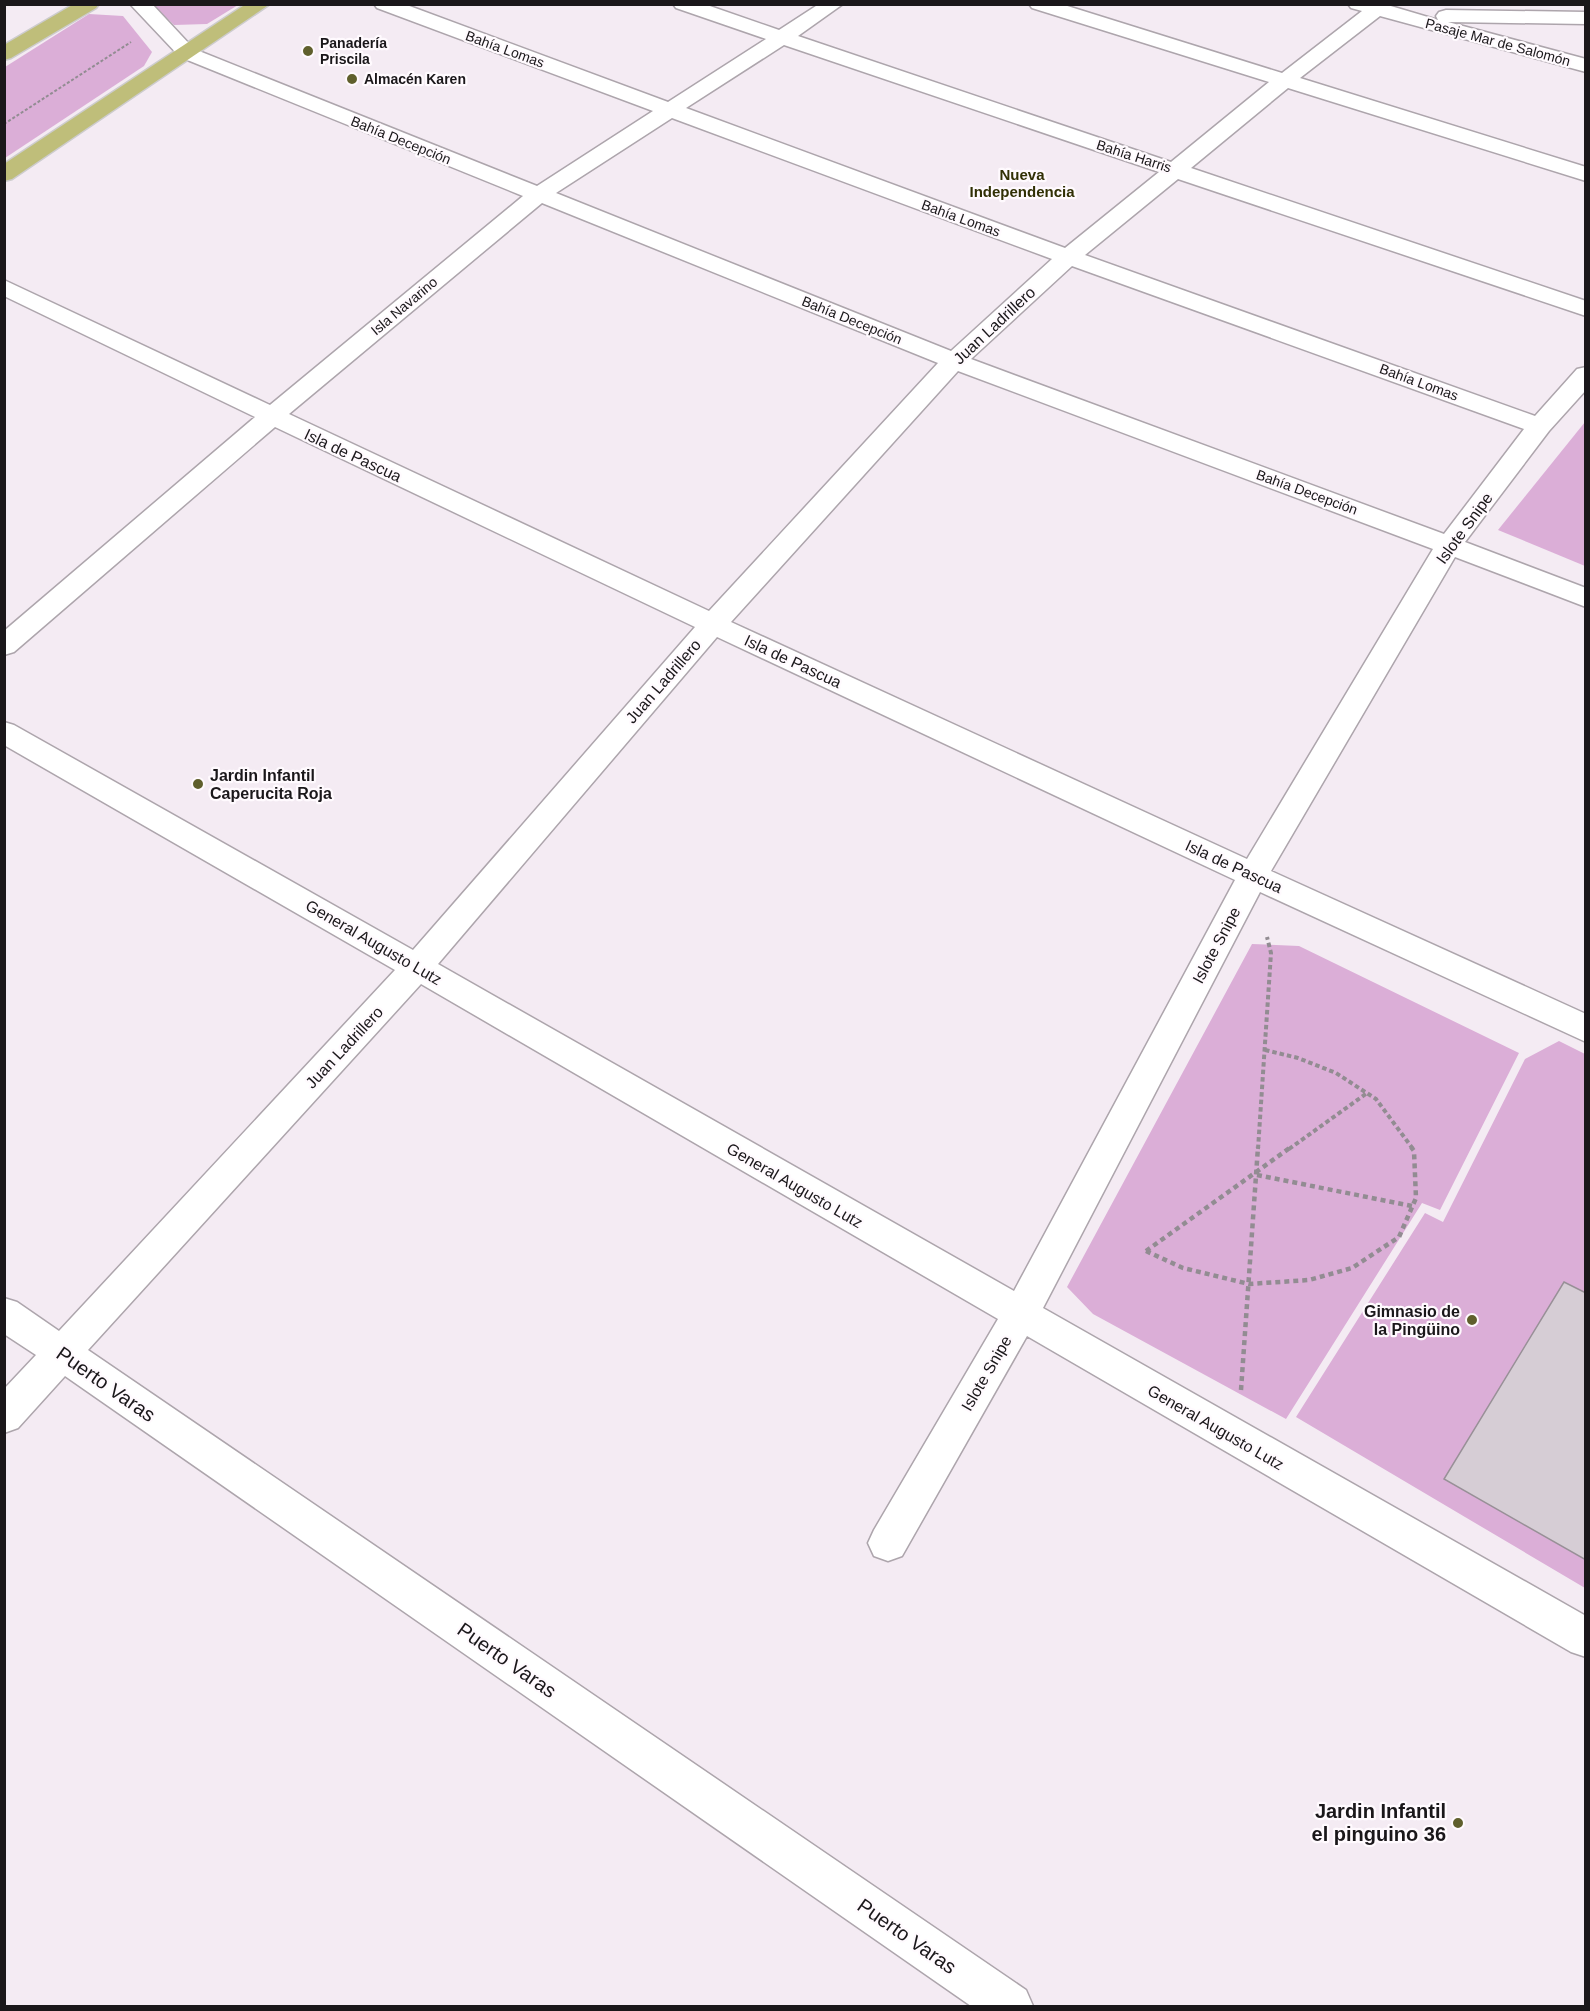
<svg xmlns="http://www.w3.org/2000/svg" width="1590" height="2011" font-family="Arial,sans-serif">
<rect width="100%" height="100%" fill="#f4ebf3"/>
<g fill="#dbaed7">
<polygon points="153,5 238,5 207,24 174,25"/>
<polygon points="89,14 123,16 152,52 144,66 5,158 5,67"/>
<polygon points="1585,422 1585,566 1498,530"/>
<polygon points="1252,944 1299,946 1519,1053 1440,1210 1422,1203 1286,1419 1093,1314 1067,1287"/>
<polygon points="1559,1041 1585,1054 1585,1588 1296,1417 1425,1213 1443,1222 1525,1059"/>
</g>
<polygon fill="#d6cdd5" stroke="#989097" stroke-width="1.5" points="1564,1282 1586,1293 1586,1560 1444,1479"/>
<g fill="none" stroke-linecap="round" stroke-linejoin="round">
<g stroke="#ada5ac" stroke-width="3">
<path id="minor" d="M130 4H152L194 49 537 186 653 111 377 8 374 4H404L668 102 766 39 676 8 673 4H704L779 30 819 4H843L798 36 1171 162 1269 82 1032 8 1029 4H1061L1282 73 1362 11 1351 8 1348 4H1384L1438 20 1436 16 1439 12 1446 10 1586 12V24L1448 22 1586 59V72L1380 16 1300 78 1586 167V181L1288 88 1191 168 1586 301V316L1178 179 1085 255 1535 416 1577 369 1586 367V390L1549 431 1465 542 1586 588V607L1455 557 1271 871 1586 1014V1042L1260 892 1043 1308 1586 1616V1657L1571 1652 1027 1336 902 1556 888 1561 874 1556 868 1543 874 1530 998 1319 421 984 88 1350 1026 1990 1033 2006H971L65 1376 18 1428 4 1433V1389L36 1355 4 1334V1298L17 1302 59 1331 395 970 4 745V722L14 725 413 950 695 627 275 427 14 652 4 655V631L255 417 4 296V280L270 405 523 196 180 57ZM784 45 1159 172 1065 248 686 108ZM672 118 1052 259 951 351 556 193ZM542 203 938 363 709 611 289 414ZM1072 266 1524 429 1444 534 971 359ZM958 371 1433 549 1247 859 731 622ZM717 637 1235 880 1014 1291 438 964Z"/>
</g>
<g stroke="#cdcccd" stroke-width="3">
<g id="major">
<polygon points="74,4 99,4 96,8 11,58 4,60 4,45"/>
<polygon points="246,4 270,4 12,179 4,181 4,164"/>
</g>
</g>
<polyline stroke="#928c92" stroke-width="2" stroke-dasharray="3 2" stroke-linecap="butt" points="4,124 131,42"/>
<g stroke="#928c92" stroke-width="4" stroke-dasharray="4.5 3" stroke-linecap="butt">
<polyline points="1265,1050 1298,1058 1336,1073 1376,1099 1413,1149"/>
<polyline points="1258,1149 1271,953 1267,937"/>
<polyline points="1289,1149 1367,1093"/>
</g>
<g stroke="#928c92" stroke-width="4.5" stroke-dasharray="5 4" stroke-linecap="butt">
<polyline points="1257,1175 1412,1206"/>
<polyline points="1146,1251 1183,1268 1249,1284 1309,1280 1352,1268 1399,1237 1416,1198 1414,1151 1411,1147"/>
<polyline points="1146,1251 1291,1147"/>
<polyline points="1241,1390 1258,1147"/>
</g>
<use href="#minor" fill="#fff" fill-rule="evenodd"/>
<use href="#major" fill="#bfbe7a" fill-rule="evenodd"/>
</g>
<g fill="#5f5f2c" stroke="#fffafe" stroke-width="2">
<circle cx="308" cy="51" r="6"/>
<circle cx="352" cy="79" r="6"/>
<circle cx="198" cy="784" r="6"/>
<circle cx="1472" cy="1320" r="6"/>
<circle cx="1458" cy="1823" r="6"/>
</g>
<g text-anchor="middle" stroke-width="4.5" stroke-linejoin="round" paint-order="stroke">
<g font-size="14" fill="#1a171a" stroke="#fffafe">
<text transform="translate(1498 42) rotate(15)" y="5">Pasaje Mar de Salomón</text>
<text transform="translate(505 49) rotate(20)" y="5">Bahía Lomas</text>
<text transform="translate(401 140) rotate(22)" y="5">Bahía Decepción</text>
<text transform="translate(1134 156) rotate(18)" y="5">Bahía Harris</text>
<text transform="translate(961 218) rotate(20)" y="5">Bahía Lomas</text>
<text transform="translate(404 306) rotate(-40)" y="5">Isla Navarino</text>
<text transform="translate(852 320) rotate(22)" y="5">Bahía Decepción</text>
<text transform="translate(1419 382) rotate(20)" y="5">Bahía Lomas</text>
<text transform="translate(1307 492) rotate(20)" y="5">Bahía Decepción</text>
</g>
<g font-size="14" font-weight="bold" fill="#1a171a" stroke="#fffafe" text-anchor="start">
<text x="320" y="48">Panadería<tspan x="320" dy="16">Priscila</tspan></text>
<text x="364" y="84">Almacén Karen</text>
</g>
<g font-size="15" font-weight="bold" fill="#313005" stroke="#fffafe">
<text x="1022" y="180">Nueva<tspan x="1022" dy="17">Independencia</tspan></text>
</g>
<g font-size="16" fill="#1a171a" stroke="#fffafe">
<text transform="translate(994 325) rotate(-43)" y="6">Juan Ladrillero</text>
<text transform="translate(353 455) rotate(25)" y="6">Isla de Pascua</text>
<text transform="translate(1464 528) rotate(-54)" y="6">Islote Snipe</text>
<text transform="translate(793 661) rotate(25)" y="6">Isla de Pascua</text>
<text transform="translate(663 681) rotate(-49)" y="6">Juan Ladrillero</text>
<text transform="translate(1234 866) rotate(25)" y="6">Isla de Pascua</text>
<text transform="translate(374 942) rotate(30)" y="6">General Augusto Lutz</text>
<text transform="translate(1216 945) rotate(-62)" y="6">Islote Snipe</text>
<text transform="translate(344 1047) rotate(-47)" y="6">Juan Ladrillero</text>
<text transform="translate(795 1185) rotate(30)" y="6">General Augusto Lutz</text>
<text transform="translate(986 1373) rotate(-60)" y="6">Islote Snipe</text>
<text transform="translate(1216 1427) rotate(30)" y="6">General Augusto Lutz</text>
</g>
<g font-size="16" font-weight="bold" fill="#1a171a" stroke="#fffafe" text-anchor="start">
<text x="210" y="781">Jardin Infantil<tspan x="210" dy="18">Caperucita Roja</tspan></text>
<text x="1460" y="1317" text-anchor="end">Gimnasio de<tspan x="1460" dy="18">la Pingüino</tspan></text>
</g>
<g font-size="20" fill="#1a171a" stroke="#fffafe">
<text transform="translate(106 1384) rotate(35)" y="7">Puerto Varas</text>
<text transform="translate(507 1660) rotate(35)" y="7">Puerto Varas</text>
<text transform="translate(907 1936) rotate(35)" y="7">Puerto Varas</text>
</g>
<g font-size="20" font-weight="bold" fill="#1a171a" stroke="#fffafe" text-anchor="end">
<text x="1446" y="1818">Jardin Infantil<tspan x="1446" dy="23">el pinguino 36</tspan></text>
</g>
</g>
<rect width="1590" height="2011" fill="none" stroke="#1a171a" stroke-width="12"/>
</svg>
